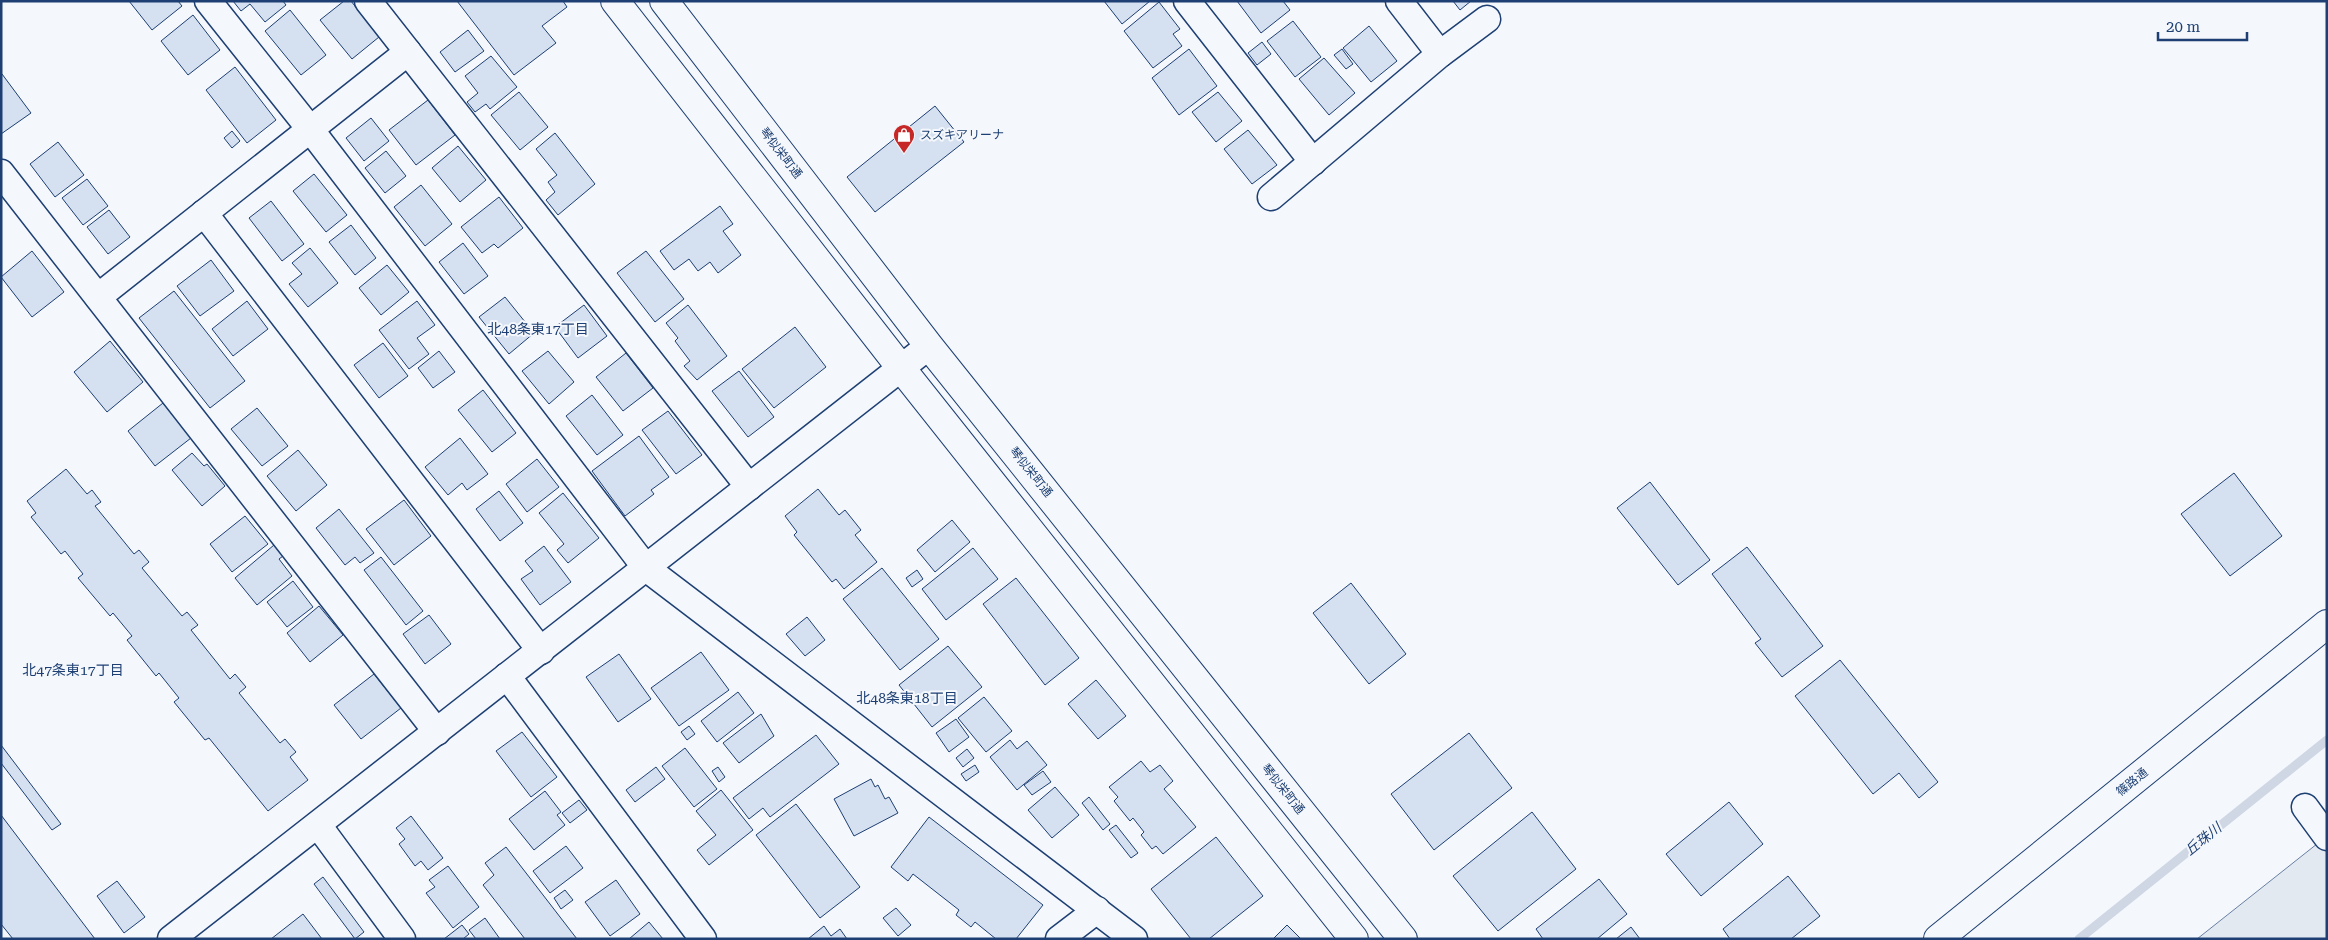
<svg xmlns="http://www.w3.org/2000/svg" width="2328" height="940" font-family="'Roboto Serif','Noto Sans JP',serif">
<rect width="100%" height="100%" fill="#f4f7fb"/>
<polygon fill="#e3e9f0" stroke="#687fa3" points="2327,836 2327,939 2197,939"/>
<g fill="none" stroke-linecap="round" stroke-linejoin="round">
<polyline stroke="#cfd7e4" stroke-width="9" points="2079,939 2327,740"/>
</g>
<g fill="#d5e0f0" stroke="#1d3f73">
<polygon points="129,1 178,1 182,6 152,30"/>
<polygon points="233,1 283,1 286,5 265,22 250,4 241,11"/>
<polygon points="344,1 351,1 379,37 352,59 320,20"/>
<polygon points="457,1 563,1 567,7 542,26 556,43 514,75"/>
<polygon points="1104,1 1150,1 1122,24"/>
<polygon points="1237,1 1283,1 1290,10 1261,33"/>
<polygon points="1453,1 1471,1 1460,10"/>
<polygon points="1159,2 1180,29 1173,34 1182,46 1153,68 1124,31"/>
<polygon points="290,10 326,55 301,75 265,31"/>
<polygon points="193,15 220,50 188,75 161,41"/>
<polygon points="1293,21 1321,57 1295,77 1267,41"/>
<polygon points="1369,26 1397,61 1371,82 1343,48"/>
<polygon points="468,30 484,51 455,72 440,52"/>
<polygon points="1262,42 1271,54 1257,65 1248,53"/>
<polygon points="1189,49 1217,86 1179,115 1152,78"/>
<polygon points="1342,49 1353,64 1346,69 1334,55"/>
<polygon points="491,56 517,87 490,109 486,104 475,112 467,102 478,93 465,76"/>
<polygon points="1324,58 1355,93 1329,115 1299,79"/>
<polygon points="235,67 276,120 247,143 206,90"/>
<polygon points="2,74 31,113 1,134 1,75"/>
<polygon points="519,92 548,127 520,150 491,115"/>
<polygon points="1218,92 1242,121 1216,142 1192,112"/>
<polygon points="428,100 455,135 416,165 389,130"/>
<polygon points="935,106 964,142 875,212 847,177"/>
<polygon points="371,118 389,141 364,161 346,138"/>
<polygon points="1248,130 1277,165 1252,184 1224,149"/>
<polygon points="232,131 240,141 232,148 224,138"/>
<polygon points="555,133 595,184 558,215 546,200 555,192 548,182 557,175 536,149"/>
<polygon points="58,142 84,175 55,197 30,164"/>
<polygon points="458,146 486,180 460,202 432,168"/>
<polygon points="386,151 406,176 385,193 365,168"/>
<polygon points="314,174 347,215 326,232 293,191"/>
<polygon points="87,179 108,206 83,225 62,198"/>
<polygon points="421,185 452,224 425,246 394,207"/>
<polygon points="499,197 523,228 498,248 494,244 482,253 461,227"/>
<polygon points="271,201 304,244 282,261 249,218"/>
<polygon points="720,206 733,224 723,231 741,255 718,273 710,262 698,271 689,259 674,270 660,251"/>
<polygon points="109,210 130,237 108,254 87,227"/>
<polygon points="351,225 376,258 355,275 329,242"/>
<polygon points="463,243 488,276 464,294 439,262"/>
<polygon points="310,248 338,283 308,307 289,284 302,274 292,263"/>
<polygon points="32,251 64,292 32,317 1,277"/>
<polygon points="646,251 684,299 655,322 617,273"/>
<polygon points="211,260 234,291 200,316 177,286"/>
<polygon points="387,265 409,292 381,315 359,288"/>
<polygon points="174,291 245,381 210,408 139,318"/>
<polygon points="505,297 534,333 509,354 479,317"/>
<polygon points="247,301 268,329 233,356 212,329"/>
<polygon points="417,301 435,325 417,338 429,354 409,369 379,330"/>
<polygon points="584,305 607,336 578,358 555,327"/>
<polygon points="688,305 727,356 697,380 684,366 690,361 675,341 678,338 666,323"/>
<polygon points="795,327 826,367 774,408 742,369"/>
<polygon points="110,341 143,382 107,412 74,372"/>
<polygon points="383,343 408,376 379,398 354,365"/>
<polygon points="439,351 455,372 433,388 418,368"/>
<polygon points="548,351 574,382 549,404 522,371"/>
<polygon points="626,353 653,388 623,411 596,377"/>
<polygon points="739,371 774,417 748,437 712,391"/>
<polygon points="483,390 516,433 492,452 458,410"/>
<polygon points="592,395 623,435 597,455 566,416"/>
<polygon points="163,403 191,438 155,466 128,431"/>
<polygon points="257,408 288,446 262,466 231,429"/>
<polygon points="668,411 702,455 676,474 642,430"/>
<polygon points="639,436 669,477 651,490 654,494 625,516 592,471"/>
<polygon points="460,438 488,474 467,490 462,483 448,495 425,467"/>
<polygon points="298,450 327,485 296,511 267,476"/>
<polygon points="192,453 204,466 207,464 225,486 202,506 172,470"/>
<polygon points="537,459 559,487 527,512 506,484"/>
<polygon points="66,469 87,494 92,490 101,502 95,506 134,554 139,550 149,562 142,568 182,616 187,612 198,625 191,630 230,679 235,674 246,687 239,693 280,743 285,739 296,752 290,757 308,780 268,811 209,738 205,740 174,702 179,698 159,673 156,676 127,640 132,636 113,613 110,616 78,578 83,574 65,551 61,554 31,517 36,513 27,501"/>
<polygon points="2234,473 2282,536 2230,576 2181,514"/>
<polygon points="1650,482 1710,560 1678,585 1617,508"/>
<polygon points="818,489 839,515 845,510 861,530 855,535 877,562 844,589 836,579 832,582 794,535 797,532 785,516"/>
<polygon points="499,491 523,523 500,541 476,509"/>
<polygon points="563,493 599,538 568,563 557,550 564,544 539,513"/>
<polygon points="404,500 431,536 394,565 366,529"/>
<polygon points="339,509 374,553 360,563 355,557 345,565 316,528"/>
<polygon points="245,516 268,544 232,572 210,544"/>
<polygon points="952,520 970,542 935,572 917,550"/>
<polygon points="274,545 283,556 279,559 292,576 257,605 235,578"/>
<polygon points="544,546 571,582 540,605 521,579 533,571 525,561"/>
<polygon points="1747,547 1823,646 1782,677 1755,643 1761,639 1712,574"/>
<polygon points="973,548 998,579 946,620 922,589"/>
<polygon points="381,557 423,611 406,625 364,570"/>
<polygon points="882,568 939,639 900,670 843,599"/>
<polygon points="917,570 923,579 912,587 906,578"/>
<polygon points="1016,578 1079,658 1045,685 983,604"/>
<polygon points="293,581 313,607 287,627 267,602"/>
<polygon points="1351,583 1406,654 1369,684 1313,613"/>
<polygon points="319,606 343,635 310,662 287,633"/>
<polygon points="429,615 451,644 425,664 403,634"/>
<polygon points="807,617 825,640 805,656 786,634"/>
<polygon points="948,646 982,687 932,727 899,685"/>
<polygon points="701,652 729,690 679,726 651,688"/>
<polygon points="619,654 651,699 618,722 586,677"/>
<polygon points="1840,660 1938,782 1919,798 1899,773 1873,794 1795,696"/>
<polygon points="374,674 401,708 361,739 334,705"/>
<polygon points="1096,680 1126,716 1098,739 1068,704"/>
<polygon points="738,692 754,713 717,742 701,721"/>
<polygon points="984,697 1012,731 986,752 958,718"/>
<polygon points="761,714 774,736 739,763 723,743"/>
<polygon points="956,719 969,737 949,752 936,733"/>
<polygon points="689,726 695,734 687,740 681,732"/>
<polygon points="522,732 557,777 531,797 496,751"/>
<polygon points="1469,733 1512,788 1434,850 1391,794"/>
<polygon points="816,735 839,764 770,817 763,808 749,819 733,798"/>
<polygon points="1010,740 1017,749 1027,741 1047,765 1017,790 990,757"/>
<polygon points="1,745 61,824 52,830 1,763"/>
<polygon points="685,748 717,789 694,807 662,766"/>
<polygon points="967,749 974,758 963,767 956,758"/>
<polygon points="1141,761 1150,772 1160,765 1173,781 1164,789 1196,827 1163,854 1156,846 1152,849 1141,835 1144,832 1133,818 1130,821 1114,801 1118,797 1109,787"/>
<polygon points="975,765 979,772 966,781 961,774"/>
<polygon points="656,767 665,779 635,802 626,790"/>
<polygon points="718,767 725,777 719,782 712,771"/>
<polygon points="1043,771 1051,782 1032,795 1024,785"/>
<polygon points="871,779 875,787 878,785 885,799 889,797 898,813 854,836 834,799"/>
<polygon points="1055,787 1079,815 1052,838 1028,810"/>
<polygon points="721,790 753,830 709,865 697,850 716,835 696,811"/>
<polygon points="545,791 561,812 557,815 565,825 534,850 509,819"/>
<polygon points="1089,797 1110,824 1103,830 1082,803"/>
<polygon points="579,800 587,810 570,823 562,813"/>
<polygon points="1729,802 1763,844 1701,896 1666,854"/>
<polygon points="796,804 860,887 820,918 756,835"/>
<polygon points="1532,812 1576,869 1498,931 1453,876"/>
<polygon points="1,815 95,939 13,939 1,924"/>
<polygon points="411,816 443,858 428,870 421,861 415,866 399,844 405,839 396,828"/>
<polygon points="929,817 1043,905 1016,939 996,939 975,922 971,927 956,915 959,910 913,874 908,881 891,867"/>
<polygon points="1116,825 1138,853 1131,858 1109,830"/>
<polygon points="1216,837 1263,896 1209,939 1191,939 1151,889"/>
<polygon points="566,846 583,868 550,893 533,871"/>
<polygon points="506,847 577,939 525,939 483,885 494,875 485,863"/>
<polygon points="448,866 479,907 453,928 426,893 435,887 429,880"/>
<polygon points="1788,876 1820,916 1791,939 1730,939 1723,929"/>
<polygon points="323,877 364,932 355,939 314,884"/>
<polygon points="1599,879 1627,914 1597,939 1543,939 1536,929"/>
<polygon points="616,880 640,914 610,936 585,902"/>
<polygon points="117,881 145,917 124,933 97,896"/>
<polygon points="565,890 573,900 561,909 554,898"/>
<polygon points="896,908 911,925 898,936 883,918"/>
<polygon points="303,914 322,939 271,939"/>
<polygon points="485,918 500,939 476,939 469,930"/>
<polygon points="649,922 663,939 629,939"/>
<polygon points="462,925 469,934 463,939 444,939"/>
<polygon points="1287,925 1301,939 1273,939"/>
<polygon points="824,926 831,936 840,929 847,939 808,939"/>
<polygon points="1631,927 1640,939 1616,939"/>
</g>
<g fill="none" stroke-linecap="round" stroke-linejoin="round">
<g stroke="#1d3f73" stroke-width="29">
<g id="minor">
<polyline points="208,1 310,129 646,568 1134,939"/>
<polyline points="368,1 749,487"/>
<polyline points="1187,1 1313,162"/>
<polyline points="1399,1 1440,54"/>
<polyline points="1,173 437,732"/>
<polyline points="1271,197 1440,54 1487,19"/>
<polyline points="204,213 541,651"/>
<polyline points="98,297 408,52"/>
<polyline points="507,676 703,939"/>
<polyline points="2305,807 2327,837"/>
<polyline points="318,825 402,939"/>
<polyline points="171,939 929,346"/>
<polyline points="1059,939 1097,910"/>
</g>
</g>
<g stroke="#1d3f73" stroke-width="30">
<g id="tertiary">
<polyline points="615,1 901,368 1354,939"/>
<polyline points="664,1 929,346 1403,939"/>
<polyline points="1938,939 2327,624"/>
</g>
</g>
<use href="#minor" stroke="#f4f7fb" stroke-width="26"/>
<use href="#tertiary" stroke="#f4f7fb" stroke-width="28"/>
</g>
<defs>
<g id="shop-pin" transform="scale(1.125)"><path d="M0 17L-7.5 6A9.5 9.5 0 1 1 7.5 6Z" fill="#c62828" stroke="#f4f7fb"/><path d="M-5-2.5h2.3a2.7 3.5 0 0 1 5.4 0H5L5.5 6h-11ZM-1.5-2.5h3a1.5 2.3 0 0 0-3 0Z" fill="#fff"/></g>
</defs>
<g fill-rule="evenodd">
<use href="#shop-pin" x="904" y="135"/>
</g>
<g text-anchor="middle" stroke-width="4" stroke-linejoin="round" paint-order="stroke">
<g font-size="12" fill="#1d3f73" stroke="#f4f7fb" text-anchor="start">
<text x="920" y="139">スズキアリーナ</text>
</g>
<g font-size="12" fill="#1d3f73" stroke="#f4f7fb">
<text transform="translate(781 153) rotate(52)" y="4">琴似栄町通</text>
<text transform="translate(1031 472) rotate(51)" y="4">琴似栄町通</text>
<text transform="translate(2132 782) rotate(-39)" y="4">篠路通</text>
<text transform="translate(1283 789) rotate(51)" y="4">琴似栄町通</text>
</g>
<g font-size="14" fill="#1d3f73" stroke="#f4f7fb">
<text x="538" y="334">北48条東17丁目</text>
<text x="73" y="675">北47条東17丁目</text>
<text x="907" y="703">北48条東18丁目</text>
</g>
<g font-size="14" font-style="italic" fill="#1d3f73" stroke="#f4f7fb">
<text transform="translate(2203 839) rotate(-39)" y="5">丘珠川</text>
</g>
</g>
<rect width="2328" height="940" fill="none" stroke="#1d3f73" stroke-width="5"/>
<path d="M2158 32v8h89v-8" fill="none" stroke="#1d3f73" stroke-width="2.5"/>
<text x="2166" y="32" font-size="15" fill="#1d3f73" stroke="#f4f7fb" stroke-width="4" paint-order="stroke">20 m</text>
</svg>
